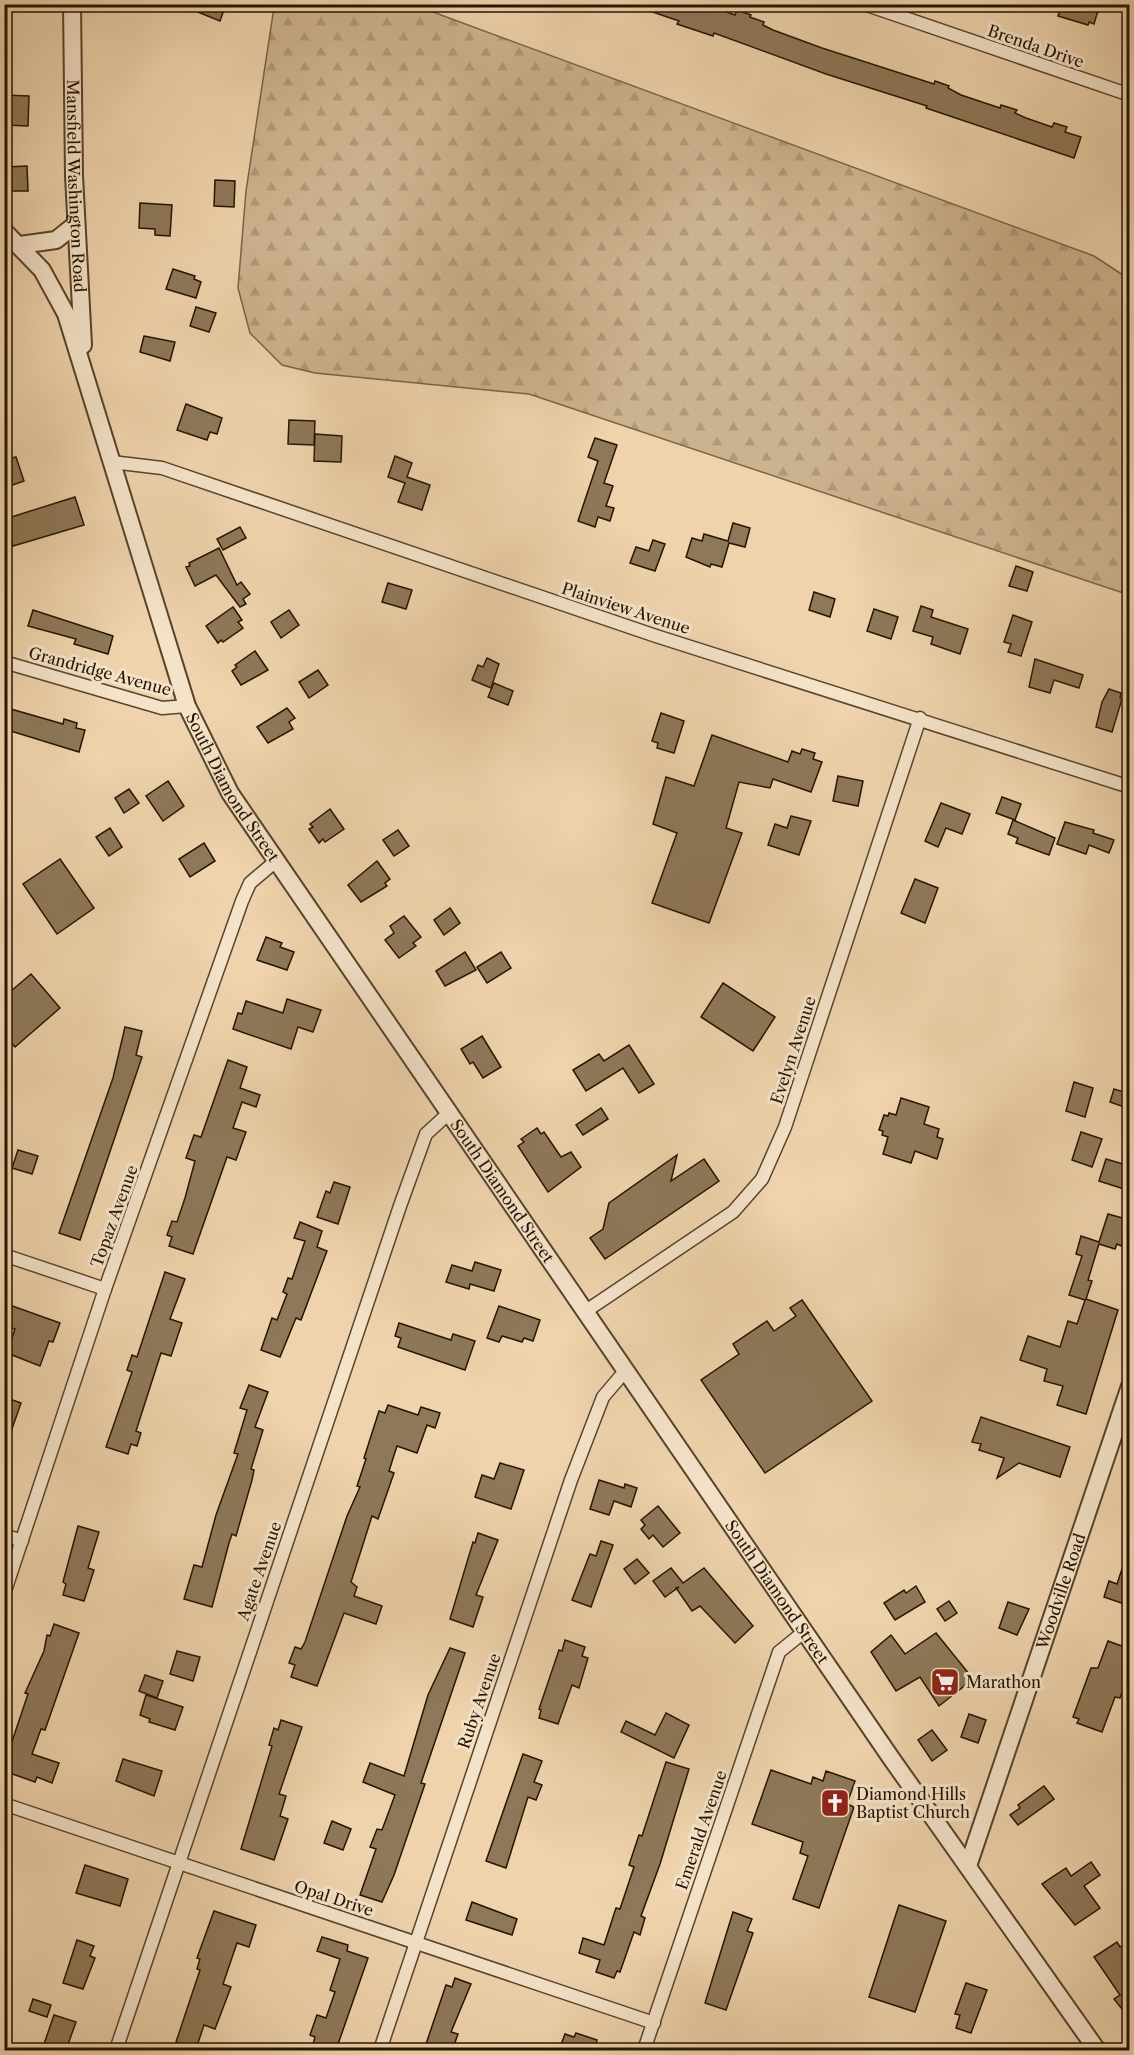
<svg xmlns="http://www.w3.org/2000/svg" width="1134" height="2055" font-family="'Libre Caslon Text',serif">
<defs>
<pattern id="forest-firs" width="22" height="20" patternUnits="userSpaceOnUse" patternTransform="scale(1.5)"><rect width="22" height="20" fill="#ccb38f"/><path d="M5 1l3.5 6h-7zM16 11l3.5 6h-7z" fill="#af997a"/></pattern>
</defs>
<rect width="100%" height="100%" fill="#eed3ac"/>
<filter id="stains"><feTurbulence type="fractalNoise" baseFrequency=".00333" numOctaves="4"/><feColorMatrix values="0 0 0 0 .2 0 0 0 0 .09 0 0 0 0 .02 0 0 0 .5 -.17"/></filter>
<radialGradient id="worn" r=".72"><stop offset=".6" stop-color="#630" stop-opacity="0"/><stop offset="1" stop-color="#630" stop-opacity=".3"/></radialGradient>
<polygon fill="url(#forest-firs)" stroke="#796448" stroke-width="1.5" points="278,5 414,5 1094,256 1129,279 1129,595 529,394 315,373 282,365 250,333 238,288 246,191 273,14"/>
<g fill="#8e7859" stroke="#261500" stroke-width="1.5">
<polygon points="178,4 226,4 220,21"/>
<polygon points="638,4 704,4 735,15 737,10 751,15 750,17 764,22 763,25 773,30 822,48 934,84 935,81 949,86 948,88 961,95 1000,108 1001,105 1017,110 1015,113 1026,118 1052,127 1054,123 1067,127 1065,132 1081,137 1074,158 926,108 927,106 826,74 714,33 713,36 677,24 679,21 638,7"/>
<polygon points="1062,4 1100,4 1094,24 1089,22 1088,25 1058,16"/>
<polygon points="4,95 29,96 28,126 4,125"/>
<polygon points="27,166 28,191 4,191 4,167"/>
<polygon points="215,180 235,181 234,207 214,206"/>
<polygon points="140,203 172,205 170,236 155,235 155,229 139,228"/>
<polygon points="173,269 195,276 194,279 201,282 196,298 166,289"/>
<polygon points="196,307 216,313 209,332 190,326"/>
<polygon points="144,336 175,342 170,361 140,352"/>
<polygon points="186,404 222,418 217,434 210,432 207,440 177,430"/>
<polygon points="289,420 315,421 314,445 288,444"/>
<polygon points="315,434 342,436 341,462 314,461"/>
<polygon points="595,438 617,445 604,483 613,486 606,506 614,508 610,521 598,517 595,527 578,521 598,461 588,457"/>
<polygon points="395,456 412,463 407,477 430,485 422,510 398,502 405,483 388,477"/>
<polygon points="16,457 24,481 4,488 4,460"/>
<polygon points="75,497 84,525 13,546 5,519"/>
<polygon points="733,523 750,528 745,547 729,543 722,567 711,564 710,567 686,557 692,538 702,541 704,534 728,541"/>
<polygon points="240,527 246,538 223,550 217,539"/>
<polygon points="653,540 665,544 655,571 630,563 636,547 649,551"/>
<polygon points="219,548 237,585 241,582 250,594 243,599 246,604 240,607 216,575 195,586 186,567 190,566 189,563"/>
<polygon points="1016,566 1033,572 1027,591 1009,586"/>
<polygon points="388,583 412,590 406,609 382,602"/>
<polygon points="814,592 835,599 830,617 809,610"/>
<polygon points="921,606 933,610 931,617 968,629 960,654 931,644 933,637 913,631"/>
<polygon points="233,607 242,620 238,622 243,628 223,642 221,640 218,643 206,626"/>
<polygon points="874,609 898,617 891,639 867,631"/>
<polygon points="33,610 113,636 108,654 74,644 76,639 28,626"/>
<polygon points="289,610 299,625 281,638 271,622"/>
<polygon points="1013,615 1032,622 1021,656 1008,652 1011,644 1004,642"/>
<polygon points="255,651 268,670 241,685 232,671 237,667 235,665"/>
<polygon points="487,658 499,664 491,688 472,680 478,665 483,667"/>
<polygon points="1035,659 1083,675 1079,688 1054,680 1050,693 1029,687"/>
<polygon points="318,670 328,685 309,698 299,682"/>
<polygon points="494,683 513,691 508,705 488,697"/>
<polygon points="1109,689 1121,693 1120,698 1122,699 1112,732 1096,727 1102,702"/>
<polygon points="4,707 63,724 64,719 77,723 76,728 85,730 79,752 4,729"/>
<polygon points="287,708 295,718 289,722 293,729 268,743 257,727"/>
<polygon points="661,713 684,721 674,753 657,748 658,743 652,741"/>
<polygon points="712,735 788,762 792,751 800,754 802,749 815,753 813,759 822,762 811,792 773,779 770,788 739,782 726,828 742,833 709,923 652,903 677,833 653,824 666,777 694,786"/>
<polygon points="838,776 863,781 858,806 833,801"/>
<polygon points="168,781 184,806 163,821 146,796"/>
<polygon points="129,789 139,803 124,813 115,798"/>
<polygon points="1002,797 1021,804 1015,820 996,813"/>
<polygon points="941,803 970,814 962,834 946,828 938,847 925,841"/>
<polygon points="330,809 344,829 325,842 323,839 319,843 309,829 313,827 310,824"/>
<polygon points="791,816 811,821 799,855 768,845 775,824 787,828"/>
<polygon points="1013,820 1055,838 1049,855 1016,843 1018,838 1008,834"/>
<polygon points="1065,822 1094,830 1093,833 1114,840 1109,853 1089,845 1086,854 1057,844"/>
<polygon points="110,828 122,847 109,856 96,837"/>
<polygon points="398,830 409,846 394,856 383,840"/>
<polygon points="204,843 215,861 190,877 179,859"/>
<polygon points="60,859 94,908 57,934 23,884"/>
<polygon points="377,861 390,879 385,883 387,886 361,902 348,885"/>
<polygon points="915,879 938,888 925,923 901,913"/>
<polygon points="450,908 460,923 444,935 434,920"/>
<polygon points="404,916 421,937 413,943 416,946 399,958 385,940 394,933 390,926"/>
<polygon points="266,937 282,943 280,947 294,952 287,970 257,960"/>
<polygon points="465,952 476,970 445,986 436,971"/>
<polygon points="501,952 511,968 487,983 477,967"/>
<polygon points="31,974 60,1008 15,1047 4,1034 4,997"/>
<polygon points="723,983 775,1017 753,1051 701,1017"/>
<polygon points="287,999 321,1010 313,1032 298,1027 291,1049 233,1029 238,1013 242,1014 246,1001 283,1013"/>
<polygon points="125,1027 142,1031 136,1055 142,1057 80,1240 59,1233 113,1078"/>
<polygon points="482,1036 501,1067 483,1078 473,1062 470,1064 461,1049"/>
<polygon points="629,1045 654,1084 639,1093 623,1068 586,1091 573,1070 599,1054 604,1061"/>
<polygon points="228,1060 247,1067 240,1088 260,1095 256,1107 242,1102 233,1128 246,1132 236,1160 227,1157 193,1254 169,1246 172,1237 167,1235 172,1221 177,1222 185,1198 195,1161 186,1158 194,1135 201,1137"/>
<polygon points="1074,1082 1093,1088 1085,1117 1066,1111"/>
<polygon points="1114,1089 1130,1094 1130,1109 1110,1102"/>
<polygon points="901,1098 929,1107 924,1124 939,1129 937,1137 943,1139 937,1159 915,1151 911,1163 883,1154 888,1137 882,1135 883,1131 879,1130 884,1115 888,1116 889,1113 896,1115"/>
<polygon points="601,1108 608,1119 583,1135 576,1125"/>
<polygon points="537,1128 541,1134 544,1132 561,1157 571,1152 581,1167 548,1192 518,1146 524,1142 521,1139"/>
<polygon points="1081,1132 1102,1139 1092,1167 1072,1160"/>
<polygon points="18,1150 38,1156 32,1174 12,1168"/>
<polygon points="677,1155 671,1181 704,1159 719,1181 605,1259 590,1238 603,1229 609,1203"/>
<polygon points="1106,1159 1130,1166 1130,1191 1099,1181"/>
<polygon points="334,1182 350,1187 338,1224 317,1217 326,1191 330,1193"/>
<polygon points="1108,1214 1130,1220 1130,1238 1126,1248 1117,1244 1115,1249 1099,1244 1088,1280 1092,1281 1086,1299 1118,1310 1086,1414 1057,1405 1063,1386 1044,1381 1047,1369 1020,1360 1028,1336 1060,1347 1068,1321 1077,1324 1085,1300 1069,1295 1082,1256 1076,1254 1081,1236 1099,1242"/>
<polygon points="300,1222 322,1231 317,1247 327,1251 301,1320 296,1318 280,1357 261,1350 272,1318 277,1320 287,1294 283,1292 288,1278 292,1279 305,1241 294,1238"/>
<polygon points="475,1262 501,1270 494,1291 470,1284 469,1289 446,1282 452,1265 472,1271"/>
<polygon points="165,1272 185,1279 170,1319 182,1323 171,1356 161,1353 136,1431 141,1433 137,1446 131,1444 128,1454 106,1447 132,1372 127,1370 132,1355 137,1357"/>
<polygon points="802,1300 872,1401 765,1473 701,1380 739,1354 733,1344 767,1321 774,1331 796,1316 790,1308"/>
<polygon points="4,1303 60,1323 53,1342 49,1341 40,1366 7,1353 15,1329 4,1325"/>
<polygon points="499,1306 540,1320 533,1341 524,1338 522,1342 502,1336 499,1342 487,1338"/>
<polygon points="399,1323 451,1340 453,1334 475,1341 465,1370 398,1347 401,1338 395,1336"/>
<polygon points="249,1385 268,1392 255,1427 263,1430 251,1469 254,1470 252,1480 236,1536 232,1534 229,1543 212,1607 184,1599 194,1565 202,1567 216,1515 238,1454 234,1453 247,1410 240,1408"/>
<polygon points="4,1397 21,1403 7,1443 4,1443"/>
<polygon points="388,1405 418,1415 421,1407 440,1413 435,1428 427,1425 417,1453 397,1446 389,1471 394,1473 378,1519 372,1516 351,1582 357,1587 354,1596 382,1606 376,1624 344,1613 317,1686 291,1677 295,1665 289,1663 295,1647 301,1649 305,1642 347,1516 360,1487 357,1486 366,1459 364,1458 379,1411 385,1413"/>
<polygon points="981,1417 1070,1447 1060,1477 1019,1463 997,1478 1004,1458 979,1450 981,1444 972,1442"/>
<polygon points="500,1463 524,1470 511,1509 475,1497 482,1475 494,1479"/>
<polygon points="599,1480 624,1488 625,1484 637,1488 631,1507 614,1501 609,1515 590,1509"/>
<polygon points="658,1506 680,1533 663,1547 653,1535 649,1539 641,1529 645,1525 641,1520"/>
<polygon points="78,1526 99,1532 88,1568 94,1570 84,1601 63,1595 66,1584 63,1582"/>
<polygon points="478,1533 498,1540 476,1595 483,1597 473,1627 450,1619 473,1542 475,1543"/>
<polygon points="601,1541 613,1545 591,1607 572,1600 590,1554 596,1556"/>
<polygon points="1127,1554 1130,1554 1130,1606 1104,1597 1109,1581 1117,1584"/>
<polygon points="637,1559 649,1573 635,1584 624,1569"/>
<polygon points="671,1568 683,1583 704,1568 753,1626 735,1643 700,1606 692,1611 676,1588 679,1587 665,1597 653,1581"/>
<polygon points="916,1586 925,1602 895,1620 884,1603 904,1590 906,1593"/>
<polygon points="949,1601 957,1613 945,1621 937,1609"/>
<polygon points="1008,1602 1029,1609 1017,1635 999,1628"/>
<polygon points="54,1624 79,1633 45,1730 41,1729 32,1754 59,1763 52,1783 37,1777 35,1782 4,1771 4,1765 28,1694 25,1693 44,1651 47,1635 50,1636"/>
<polygon points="936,1633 970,1675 965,1678 968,1683 939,1706 920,1677 896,1691 871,1652 891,1635 905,1654"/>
<polygon points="565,1640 585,1647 582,1656 588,1658 579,1688 572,1685 558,1724 539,1718 541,1710 539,1709 559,1650 562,1651"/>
<polygon points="1108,1641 1130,1649 1130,1671 1120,1698 1115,1697 1102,1732 1077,1723 1079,1719 1073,1717 1091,1668 1098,1668"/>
<polygon points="450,1648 465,1653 421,1783 425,1784 394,1875 382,1902 360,1895 376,1849 370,1847 377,1829 382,1830 395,1795 363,1782 370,1763 404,1776 428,1695"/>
<polygon points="177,1651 200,1657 193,1681 170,1674"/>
<polygon points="145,1675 163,1681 157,1698 139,1691"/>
<polygon points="146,1695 183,1707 175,1730 149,1722 150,1719 140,1715"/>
<polygon points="666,1713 689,1725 674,1758 621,1732 626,1721 655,1735"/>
<polygon points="969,1714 986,1720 978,1743 961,1737"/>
<polygon points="281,1720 302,1727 279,1794 286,1796 280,1816 288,1819 274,1860 241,1849 272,1746 269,1745 274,1728 278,1730"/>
<polygon points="932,1730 947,1750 932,1761 918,1740"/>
<polygon points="523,1754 542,1761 534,1782 542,1785 536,1800 528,1797 506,1868 486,1861"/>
<polygon points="123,1759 162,1771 154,1796 116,1781"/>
<polygon points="666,1762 689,1769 660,1864 641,1916 645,1918 640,1935 634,1932 620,1972 617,1971 614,1978 596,1972 600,1960 579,1953 583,1938 604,1945 616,1908 620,1909 634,1867 629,1865 639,1835 642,1836"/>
<polygon points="771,1770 811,1784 813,1777 823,1781 826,1771 855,1781 847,1804 854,1807 819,1908 793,1899 808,1856 800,1853 803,1842 752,1824"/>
<polygon points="1044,1786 1054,1799 1018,1825 1010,1815 1020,1808 1018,1805"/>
<polygon points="332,1821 351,1829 343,1850 324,1843"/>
<polygon points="1091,1862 1100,1875 1084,1886 1100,1908 1075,1925 1042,1884 1066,1868 1071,1876"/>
<polygon points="85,1865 128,1879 120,1906 76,1893"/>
<polygon points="472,1902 517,1919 512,1935 466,1920"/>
<polygon points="899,1905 946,1921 915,2012 869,1997"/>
<polygon points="214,1911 256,1925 249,1947 237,1943 223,1984 231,1987 215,2029 204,2025 196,2049 176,2042 200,1970 197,1969 200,1959 197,1958"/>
<polygon points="733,1912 752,1919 747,1931 753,1933 726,2010 705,2003"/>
<polygon points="322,1937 348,1945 347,1951 368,1958 336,2050 312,2048 315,2037 310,2035 317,2015 326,2018 335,1992 330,1990 340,1959 317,1951"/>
<polygon points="77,1940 94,1946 90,1956 95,1958 83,1989 63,1983"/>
<polygon points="1130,1940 1130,2019 1114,1999 1120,1995 1094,1957 1117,1942 1120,1947"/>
<polygon points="455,1978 471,1984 451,2032 458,2034 453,2048 446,2045 445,2050 426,2044 446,1985 452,1987"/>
<polygon points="966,1983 987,1990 971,2033 956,2028 960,2015 955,2014"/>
<polygon points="33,1999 51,2005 47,2017 29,2011"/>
<polygon points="54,2015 76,2022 66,2050 42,2050"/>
<polygon points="576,2033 597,2040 596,2044 607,2050 559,2050 565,2034 574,2037"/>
</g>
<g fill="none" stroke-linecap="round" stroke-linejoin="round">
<g stroke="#58442b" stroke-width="15">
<g id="minor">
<polyline points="864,4 1130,95"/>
<polyline points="112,462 162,468 656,636 1130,787"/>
<polyline points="4,662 162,708 187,706"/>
<polyline points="4,1255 105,1289"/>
<polyline points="586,1311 733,1212 762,1179 785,1127 920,718"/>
<polyline points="4,1535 22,1541"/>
<polyline points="4,1594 105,1289 242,901 250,883 276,861"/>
<polyline points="4,1804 654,2023"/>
<polyline points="116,2050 400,1206 426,1134 450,1112"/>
<polyline points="380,2050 571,1480 603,1397 626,1370"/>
<polyline points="644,2050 779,1652 805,1631"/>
</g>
</g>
<g stroke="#58442b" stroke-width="20">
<g id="tertiary">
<path id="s1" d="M72 4 74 176 83 345"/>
<path id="s2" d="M4 231 42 270 66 314 187 706 230 793 891 1758 1097 2050"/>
<polyline points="20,245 56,240 76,224"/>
<path id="s3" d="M968 1866 1130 1386"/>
</g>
</g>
<use href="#minor" stroke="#f4e2c9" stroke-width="12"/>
<use href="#tertiary" stroke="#f4e2c9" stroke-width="16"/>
</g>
<defs>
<g id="supermarket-square" transform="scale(1.5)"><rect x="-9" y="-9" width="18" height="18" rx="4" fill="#8f2418" stroke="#f4e2c9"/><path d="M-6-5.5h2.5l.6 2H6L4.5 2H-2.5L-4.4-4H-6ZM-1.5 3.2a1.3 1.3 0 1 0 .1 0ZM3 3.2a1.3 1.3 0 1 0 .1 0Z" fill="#fff"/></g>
<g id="church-square" transform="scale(1.5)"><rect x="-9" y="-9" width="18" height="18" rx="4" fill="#8f2418" stroke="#f4e2c9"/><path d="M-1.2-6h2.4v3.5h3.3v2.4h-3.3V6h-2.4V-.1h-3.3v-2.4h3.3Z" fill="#fff"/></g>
</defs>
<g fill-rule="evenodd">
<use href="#supermarket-square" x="945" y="1682"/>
<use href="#church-square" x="835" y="1803"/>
</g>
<g text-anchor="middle" stroke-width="6" stroke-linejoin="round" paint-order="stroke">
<g font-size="16" fill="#261500" stroke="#f4e2c9">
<text transform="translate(1036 46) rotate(19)" y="6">Brenda Drive</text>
<text dy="6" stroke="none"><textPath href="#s1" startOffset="182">Mansfield Washington Road</textPath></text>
<text transform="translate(626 608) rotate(18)" y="6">Plainview Avenue</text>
<text transform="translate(100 671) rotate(15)" y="6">Grandridge Avenue</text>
<text dy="6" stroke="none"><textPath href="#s2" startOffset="608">South Diamond Street</textPath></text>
<text transform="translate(793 1050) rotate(-72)" y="6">Evelyn Avenue</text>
<text dy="6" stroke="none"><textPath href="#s2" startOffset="1094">South Diamond Street</textPath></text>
<text transform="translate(114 1216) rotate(-70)" y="6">Topaz Avenue</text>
<text transform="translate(259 1571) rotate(-71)" y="6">Agate Avenue</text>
<text dy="6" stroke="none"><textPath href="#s2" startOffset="1580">South Diamond Street</textPath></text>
<text dy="6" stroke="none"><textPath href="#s3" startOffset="290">Woodville Road</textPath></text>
<text transform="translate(479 1701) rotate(-71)" y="6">Ruby Avenue</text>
<text transform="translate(701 1830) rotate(-71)" y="6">Emerald Avenue</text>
<text transform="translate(334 1898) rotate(18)" y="6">Opal Drive</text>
</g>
<g font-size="16" fill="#261500" stroke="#f4e2c9" text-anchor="start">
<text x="966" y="1688">Marathon</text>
<text x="856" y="1800">Diamond Hills<tspan x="856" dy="18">Baptist Church</tspan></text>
</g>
</g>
<rect width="1134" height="2055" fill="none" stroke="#eed3ac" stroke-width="24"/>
<rect x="6" y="6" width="1122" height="2043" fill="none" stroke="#261500" stroke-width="3"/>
<rect x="12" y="12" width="1110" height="2031" fill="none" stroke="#261500" stroke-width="1.5"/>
<rect width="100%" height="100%" filter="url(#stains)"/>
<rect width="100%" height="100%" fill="url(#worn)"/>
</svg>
